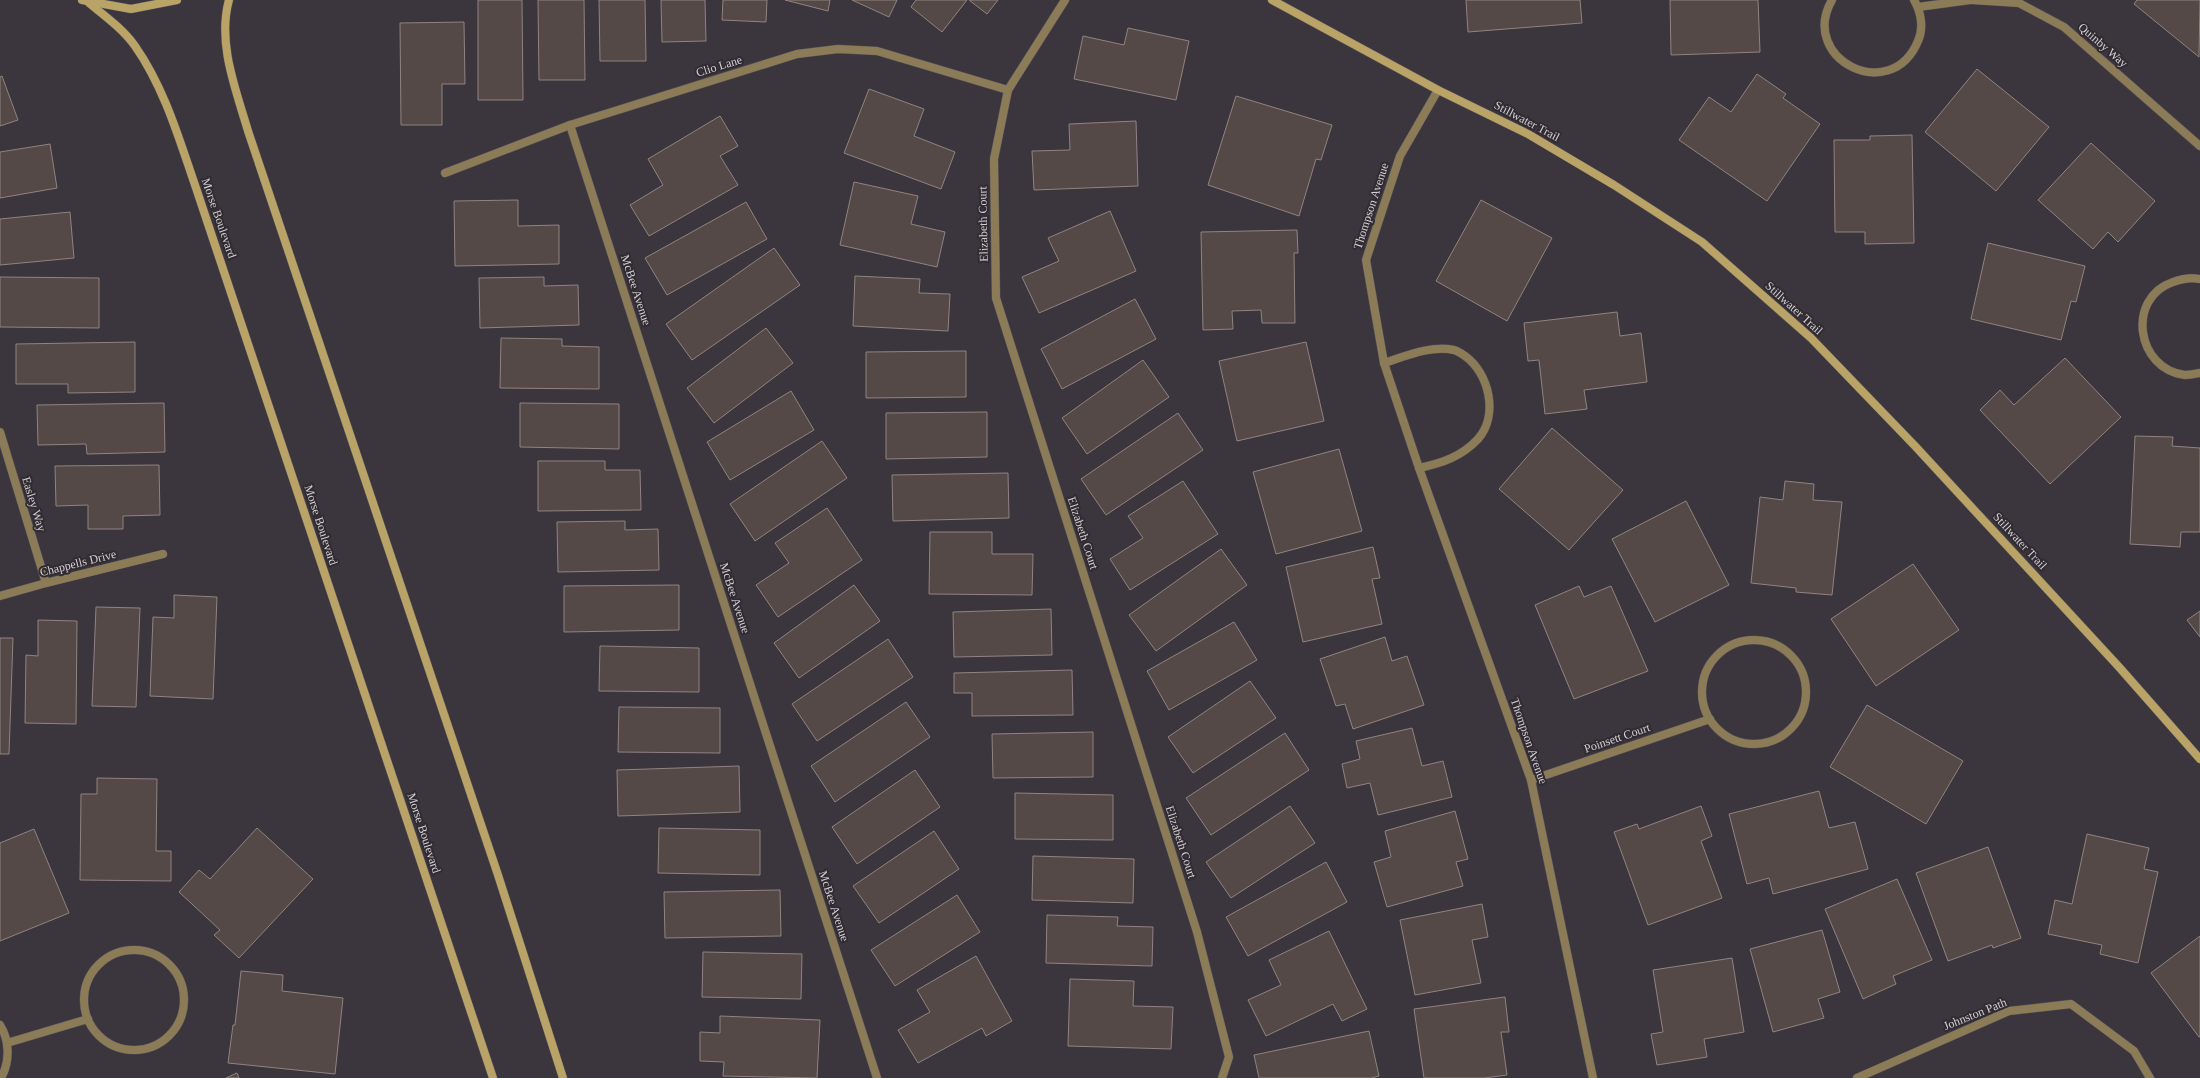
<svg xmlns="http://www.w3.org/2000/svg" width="2200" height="1078" font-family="'Times New Roman',serif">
<rect width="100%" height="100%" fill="#3b353d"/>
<g fill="#544946" stroke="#908480">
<polygon points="478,0 522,0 523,100 478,100"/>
<polygon points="538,0 584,0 585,80 539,80"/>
<polygon points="599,0 645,0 646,61 600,61"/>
<polygon points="661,0 705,0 706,41 662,42"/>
<polygon points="723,0 767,0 766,22 722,20"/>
<polygon points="785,0 830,0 828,11"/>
<polygon points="852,0 897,0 889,17"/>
<polygon points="916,0 967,0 942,32 911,7"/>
<polygon points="969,0 998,0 987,14"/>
<polygon points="1466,0 1580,0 1582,23 1468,32"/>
<polygon points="1670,0 1758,0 1760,52 1671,55"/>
<polygon points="2137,0 2200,0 2199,57 2134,4"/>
<polygon points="464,22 465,84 442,84 442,125 401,125 400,23"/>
<polygon points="1128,28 1189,41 1176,100 1074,79 1083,36 1124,45"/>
<polygon points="1977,69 2049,127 1996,191 1925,132"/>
<polygon points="1757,74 1786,94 1783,98 1820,124 1767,201 1679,140 1709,97 1731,112"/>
<polygon points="2,76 18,120 0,126 0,77"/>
<polygon points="869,89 924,109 914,136 955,152 941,189 844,153"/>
<polygon points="1236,96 1332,125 1321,160 1316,159 1299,216 1208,185"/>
<polygon points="720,116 738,146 720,156 738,185 649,236 630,205 663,185 648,159"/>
<polygon points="1136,121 1138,186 1034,190 1032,151 1070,150 1069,124"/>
<polygon points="1912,135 1914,243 1865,244 1865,232 1835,232 1834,140 1870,140 1870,136"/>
<polygon points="2091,143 2155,201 2118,242 2108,232 2093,249 2038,200"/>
<polygon points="50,144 57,188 0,198 0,152"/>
<polygon points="854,182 918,196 911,224 945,232 937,267 840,245"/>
<polygon points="518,200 518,226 559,225 559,264 455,266 454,201"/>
<polygon points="1481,200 1552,238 1507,321 1436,281"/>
<polygon points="746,202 767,239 667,295 645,258"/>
<polygon points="1110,211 1136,271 1039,313 1022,277 1059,261 1048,238"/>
<polygon points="70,212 74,258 0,265 0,219"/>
<polygon points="1297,230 1298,253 1294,253 1295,323 1262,323 1261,310 1232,311 1233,329 1203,330 1201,232"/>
<polygon points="1988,243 2085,266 2076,302 2071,301 2061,340 1971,319"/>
<polygon points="774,248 800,285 692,360 666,324"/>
<polygon points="855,276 920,279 919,293 950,294 948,331 853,326"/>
<polygon points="0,277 99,278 99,328 0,327"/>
<polygon points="544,277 544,286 578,285 579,325 480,328 479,278"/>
<polygon points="1135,299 1156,339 1062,389 1041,349"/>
<polygon points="1617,312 1620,336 1641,333 1647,382 1584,390 1587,409 1545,414 1539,360 1528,361 1524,323"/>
<polygon points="766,328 793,363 714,423 687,388"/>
<polygon points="501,338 562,339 562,346 599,347 599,389 500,388"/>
<polygon points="135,342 135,392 68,393 68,384 16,384 16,344"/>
<polygon points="1306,342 1324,421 1237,441 1219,361"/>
<polygon points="966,351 966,397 866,398 866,352"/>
<polygon points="2065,358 2121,417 2050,484 1980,410 2000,390 2014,405"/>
<polygon points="1143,360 1169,397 1087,454 1062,418"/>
<polygon points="791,391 814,430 730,480 707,442"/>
<polygon points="164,403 165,452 87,454 86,444 38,445 37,405"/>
<polygon points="520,403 619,404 619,449 520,447"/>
<polygon points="987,412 987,457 886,459 886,413"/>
<polygon points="1178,413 1203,450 1106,515 1081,479"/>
<polygon points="1552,428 1623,490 1569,550 1499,489"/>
<polygon points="2135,436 2173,437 2172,446 2200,448 2200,532 2181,532 2180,547 2130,544"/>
<polygon points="822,441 847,478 755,541 730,504"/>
<polygon points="1339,449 1362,531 1276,554 1253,472"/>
<polygon points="538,461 605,461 605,470 640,470 641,510 538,511"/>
<polygon points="159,465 160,515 123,516 123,529 88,529 88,505 56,506 55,466"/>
<polygon points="1008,473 1009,518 893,521 892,475"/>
<polygon points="1183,481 1218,534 1130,590 1110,559 1143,538 1128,516"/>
<polygon points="1785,481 1814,484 1813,500 1842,502 1832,595 1796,592 1796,588 1751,583 1760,497 1783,500"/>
<polygon points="1686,501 1729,585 1655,622 1612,539"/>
<polygon points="827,508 862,560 778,617 756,585 789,563 775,543"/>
<polygon points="625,521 625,530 658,529 659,570 558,572 557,522"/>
<polygon points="930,532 992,532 992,554 1033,554 1032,595 929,594"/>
<polygon points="1373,547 1380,578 1372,579 1382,624 1303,642 1286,567"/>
<polygon points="1221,549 1247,585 1156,651 1129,615"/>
<polygon points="1913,564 1959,630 1876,686 1831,619"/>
<polygon points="679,585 679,630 564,632 564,586"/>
<polygon points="854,585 880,621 799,678 774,643"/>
<polygon points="1579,586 1584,597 1611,586 1648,671 1574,699 1535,605"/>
<polygon points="174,595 217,597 213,699 150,696 153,617 174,618"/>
<polygon points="96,607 140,608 136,707 92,706"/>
<polygon points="1051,609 1052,655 954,657 953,612"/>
<polygon points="2200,611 2200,637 2187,620"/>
<polygon points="38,620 77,621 76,724 25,723 26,655 38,656"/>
<polygon points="1234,622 1257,660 1169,710 1147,671"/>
<polygon points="1385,637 1392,661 1407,656 1424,705 1353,729 1345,704 1336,706 1320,659"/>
<polygon points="0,638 13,638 9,754 0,754"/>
<polygon points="888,639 913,677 817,741 792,704"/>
<polygon points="600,646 699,648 699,692 599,691"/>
<polygon points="1072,670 1073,715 972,716 972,693 954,693 954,673"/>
<polygon points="1250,681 1276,718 1193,773 1168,737"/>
<polygon points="906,702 930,737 835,802 811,766"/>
<polygon points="1867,705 1963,761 1926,824 1830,767"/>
<polygon points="619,707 720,708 720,753 618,752"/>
<polygon points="1412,728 1422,766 1443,761 1452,797 1378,815 1370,783 1347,788 1342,764 1360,759 1356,741"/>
<polygon points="1093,732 1093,777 993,778 992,734"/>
<polygon points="1285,733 1309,770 1211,835 1186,798"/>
<polygon points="739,766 740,812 618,816 617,770"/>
<polygon points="915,770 940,807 857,864 832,827"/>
<polygon points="97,778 157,779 156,851 171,851 171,881 80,880 81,794 97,794"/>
<polygon points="1819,791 1829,828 1855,822 1868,869 1773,894 1769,878 1747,884 1729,814"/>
<polygon points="1015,793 1113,795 1113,840 1015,839"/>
<polygon points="1290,806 1315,843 1231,898 1206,862"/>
<polygon points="1701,806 1712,836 1701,841 1722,898 1648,925 1614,832 1637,824 1639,829"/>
<polygon points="1455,811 1468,859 1456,862 1463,886 1387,907 1374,862 1391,857 1385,831"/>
<polygon points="257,828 313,879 239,958 214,935 220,930 179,892 199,870 210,879"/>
<polygon points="659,828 760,830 760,875 658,873"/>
<polygon points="34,829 69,913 0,941 0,843"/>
<polygon points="934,831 959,869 879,923 853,886"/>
<polygon points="2087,834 2149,848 2144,869 2158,872 2138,963 2100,954 2102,945 2048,934 2055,900 2072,904"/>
<polygon points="1988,847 2021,938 1993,948 1992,945 1948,961 1916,873"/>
<polygon points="1033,856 1134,859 1133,903 1032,900"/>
<polygon points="1326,862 1347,902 1248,956 1226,917"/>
<polygon points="1897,879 1932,960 1893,976 1896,984 1863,999 1825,909"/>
<polygon points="780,890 781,936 665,938 664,892"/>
<polygon points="957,895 980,932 895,986 871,950"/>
<polygon points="1482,904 1488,937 1472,940 1481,983 1415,995 1400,920"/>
<polygon points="1047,915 1118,917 1117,926 1153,927 1152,966 1046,963"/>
<polygon points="1822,930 1840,992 1818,999 1824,1018 1773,1032 1750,949"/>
<polygon points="1329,931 1367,1009 1342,1021 1333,1004 1266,1036 1248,1000 1281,985 1269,960"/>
<polygon points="2200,936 2200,1037 2199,1037 2151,973"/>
<polygon points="703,952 802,954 801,999 702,997"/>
<polygon points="976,956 1012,1021 986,1036 982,1028 918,1063 898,1030 930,1012 917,990"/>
<polygon points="1732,958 1744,1032 1704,1039 1707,1057 1657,1065 1651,1034 1663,1032 1653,970"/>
<polygon points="241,971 283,975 282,991 343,998 335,1074 228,1063 233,1025 235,1025"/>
<polygon points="1070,979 1134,981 1133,1006 1173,1007 1171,1049 1068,1046"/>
<polygon points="1505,997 1509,1032 1501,1032 1507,1075 1484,1078 1424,1078 1414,1009"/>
<polygon points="720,1016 820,1020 817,1078 723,1076 724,1062 700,1061 700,1032 720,1033"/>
<polygon points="1369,1031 1379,1076 1371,1078 1259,1078 1254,1055"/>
<polygon points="237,1073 239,1078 226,1078"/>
</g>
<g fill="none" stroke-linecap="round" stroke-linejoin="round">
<g stroke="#565158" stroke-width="9">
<g id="street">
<polyline points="1065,0 1008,90 994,159 996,298 1197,932 1229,1057 1222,1078"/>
<path d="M1832 0C1798 59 1891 106 1918 41 1924 28 1921 12 1914 0"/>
<polyline points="1972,0 2019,3 2064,27 2200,146"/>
<polyline points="1918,7 1970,0"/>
<polyline points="1438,90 1400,156 1366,260 1384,363 1419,468 1531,780 1593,1078"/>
<polyline points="570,125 877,1078"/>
<polyline points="445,173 570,125 797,54 838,49 877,51 1008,90"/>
<path d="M2200 279C2191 277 2181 279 2173 282 2126 298 2136 369 2185 375 2189 375 2195 374 2200 373"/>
<path d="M1384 363C1406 356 1431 345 1454 350 1458 351 1462 354 1465 356 1489 373 1499 415 1478 439 1461 457 1442 463 1419 468"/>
<polyline points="0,432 46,583"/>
<polyline points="0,596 46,583 163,554"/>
<circle cx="1754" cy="692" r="52"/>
<polyline points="1531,780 1710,719"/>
<circle cx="134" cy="1000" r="50"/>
<path d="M0 1025C10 1041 10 1062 1 1078"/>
<polyline points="7,1043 88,1019"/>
<polyline points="1857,1078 2009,1011 2071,1004 2134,1051 2150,1078"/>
</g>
</g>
<g stroke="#565158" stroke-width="9">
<g id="secondary">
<polyline points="82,0 131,9 177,0"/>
<path d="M229 0C217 43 236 90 248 131L498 875 563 1078"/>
<polyline points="1272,0 1438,90 1528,134 1614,185 1702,242 1811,338 1915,446 2119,667 2200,759"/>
<path d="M89 3C105 16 123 29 135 46 165 89 179 139 196 188L493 1078"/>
</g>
</g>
<use href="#street" stroke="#8b7c57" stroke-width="8"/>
<use href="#secondary" stroke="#baa366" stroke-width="8"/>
</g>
<g text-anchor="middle" stroke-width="4" stroke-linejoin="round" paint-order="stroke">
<g font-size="12" fill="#d3cfd4" stroke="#312b32">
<text transform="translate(2103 45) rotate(41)" y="4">Quinby Way</text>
<text transform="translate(719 66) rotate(-17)" y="4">Clio Lane</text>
<text transform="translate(1527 121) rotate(28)" y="4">Stillwater Trail</text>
<text transform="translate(1371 206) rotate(-72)" y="4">Thompson Avenue</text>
<text transform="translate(219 218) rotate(71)" y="4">Morse Boulevard</text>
<text transform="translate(983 224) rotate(-91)" y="4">Elizabeth Court</text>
<text transform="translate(636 290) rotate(72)" y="4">McBee Avenue</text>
<text transform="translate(1794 308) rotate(42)" y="4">Stillwater Trail</text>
<text transform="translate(34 504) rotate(73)" y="4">Easley Way</text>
<text transform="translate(321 525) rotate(72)" y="4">Morse Boulevard</text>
<text transform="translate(1083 533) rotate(72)" y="4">Elizabeth Court</text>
<text transform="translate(2020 541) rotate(47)" y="4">Stillwater Trail</text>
<text transform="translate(78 563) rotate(-14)" y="4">Chappells Drive</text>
<text transform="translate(735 598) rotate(72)" y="4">McBee Avenue</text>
<text transform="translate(1617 738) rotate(-19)" y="4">Poinsett Court</text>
<text transform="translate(1529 741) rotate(71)" y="4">Thompson Avenue</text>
<text transform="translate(424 833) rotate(72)" y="4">Morse Boulevard</text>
<text transform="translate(1181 842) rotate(72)" y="4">Elizabeth Court</text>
<text transform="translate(834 906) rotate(72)" y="4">McBee Avenue</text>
<text transform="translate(1975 1014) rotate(-22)" y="4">Johnston Path</text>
</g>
</g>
</svg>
